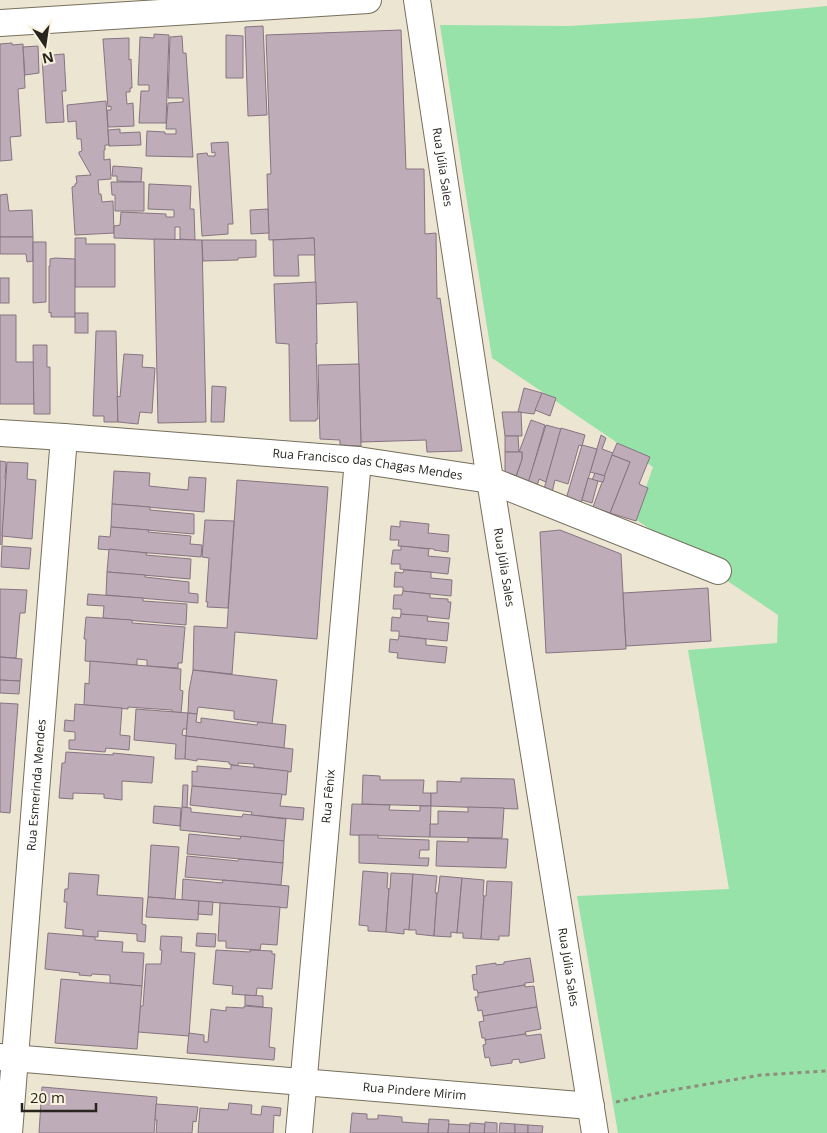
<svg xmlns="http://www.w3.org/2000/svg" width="827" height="1133" font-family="'Open Sans',sans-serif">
<rect width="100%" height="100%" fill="#ece5d1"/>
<polygon fill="#97e2a8" points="827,6 827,1133 618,1133 577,896 729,889 688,650 777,643 778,615 635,519 653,467 492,358 466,195 440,25 569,26 701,18"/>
<g fill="#bfacb9" stroke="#867481">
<polygon points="263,26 267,115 248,116 245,27"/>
<polygon points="401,30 406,169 424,169 425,234 436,233 437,299 440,298 462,451 427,452 426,440 361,442 357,302 316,304 314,238 269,240 267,174 271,174 266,35"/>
<polygon points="154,34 169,35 166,123 139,123 141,91 149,91 149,85 138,85 140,37 154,38"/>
<polygon points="226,35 243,36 243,78 226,78"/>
<polygon points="182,36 183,53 186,53 193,157 146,156 147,131 165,132 165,134 176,134 176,129 166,129 168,103 183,102 183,98 168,98 170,37"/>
<polygon points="129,38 129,60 131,59 132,88 130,88 130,92 126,92 127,104 133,103 134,126 108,127 107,110 111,110 111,106 108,107 103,39"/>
<polygon points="12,43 12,45 23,44 25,88 18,89 21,136 10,137 12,160 0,161 0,44"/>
<polygon points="38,46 39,73 25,75 23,47"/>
<polygon points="64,54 66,91 62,91 64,122 46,123 42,56"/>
<polygon points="106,101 109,145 105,145 105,150 104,150 104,160 110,159 111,179 98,180 99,194 101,194 102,202 113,201 114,233 75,235 72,187 75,186 75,184 77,183 76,176 91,175 79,154 79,152 82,151 81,139 77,139 76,121 68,122 67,105"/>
<polygon points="120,129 120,133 140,132 141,145 109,146 108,130"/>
<polygon points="228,142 233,224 228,224 228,234 202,236 197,154 207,153 208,156 215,156 215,152 212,153 211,143"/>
<polygon points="113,166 142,168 141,182 117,181 117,176 112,176"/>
<polygon points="111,182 144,182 144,211 115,211 115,195 112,195"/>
<polygon points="149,184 191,186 190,209 194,209 195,240 180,239 180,227 175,227 175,240 114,238 114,226 120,225 121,212 166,214 166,217 174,217 174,210 148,209"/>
<polygon points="7,194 9,211 32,210 33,237 0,237 0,195"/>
<polygon points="268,209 269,233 251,234 250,210"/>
<polygon points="0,237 33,237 33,261 27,262 26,254 0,254"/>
<polygon points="75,238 86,238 86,244 115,244 115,287 75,287"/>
<polygon points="314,238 315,255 298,255 299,276 274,276 273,240"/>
<polygon points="154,239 202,240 206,422 158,423"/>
<polygon points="202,240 256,240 256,257 238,258 238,260 203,261"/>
<polygon points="33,242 46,242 46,302 33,303"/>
<polygon points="55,258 75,259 75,317 51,317 51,312 49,313 49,266 50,266 50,259"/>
<rect x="0" y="278" width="9" height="25"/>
<polygon points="316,282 317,344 316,343 318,419 316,419 316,421 290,421 289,344 276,343 274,284"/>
<rect x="75" y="313" width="13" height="20"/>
<polygon points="0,315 16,315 16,362 34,362 34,404 0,404"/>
<polygon points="96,331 116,331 118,422 104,422 104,416 93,416"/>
<polygon points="33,345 47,345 47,367 50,367 50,414 34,414"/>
<polygon points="124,354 143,355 142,367 155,368 152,413 140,412 138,424 118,422 117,396 120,397"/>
<polygon points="359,364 361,446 340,445 340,440 320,439 318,365"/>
<polygon points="212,386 226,387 224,422 211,422"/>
<polygon points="524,388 542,393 534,414 518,412"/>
<polygon points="542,393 556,398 550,416 535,410"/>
<polygon points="502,412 521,412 522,436 505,436"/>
<polygon points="531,420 545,425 529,481 516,477 522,459 522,452 519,452"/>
<polygon points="546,425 561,429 546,482 539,479 537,486 528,483"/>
<polygon points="561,428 585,435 582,446 579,445 568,484 555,480 552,492 544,489"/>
<polygon points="601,435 606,438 602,449 613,453 605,476 590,472"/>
<polygon points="505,436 518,436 519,452 505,452"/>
<polygon points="617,443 650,457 639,484 648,488 636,521 610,513 630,462 612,455"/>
<polygon points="582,445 597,449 581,503 566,499"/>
<polygon points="505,452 522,452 522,459 515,479 505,476"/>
<polygon points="612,455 630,462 610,513 593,507"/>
<polygon points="0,461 6,462 5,479 6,479 2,545 0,544"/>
<polygon points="7,462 28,463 27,479 36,480 32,539 2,536"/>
<polygon points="114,471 150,473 149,486 188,490 189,477 206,478 204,512 112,504"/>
<polygon points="595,473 605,476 603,482 592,480"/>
<polygon points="588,478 598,481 592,503 582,500"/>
<polygon points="237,480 328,487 317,639 235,632 232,674 193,670 194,626 227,628"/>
<polygon points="112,504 150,507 150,510 194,514 194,534 111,527"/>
<polygon points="205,520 234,521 228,608 207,607 208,602 206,602 209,558 202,557"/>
<polygon points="400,521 429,524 428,533 449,535 448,552 434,550 434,549 398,546 399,540 390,540 391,526 400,527"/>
<polygon points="111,527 149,530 148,532 191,536 190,544 202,545 201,557 98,549 99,536 110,537"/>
<polygon points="560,530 621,554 626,649 546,653 540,532"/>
<polygon points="2,546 31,548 29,569 1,567"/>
<polygon points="401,546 429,549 428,556 450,558 448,574 400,569 400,564 391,564 393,550 401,550"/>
<polygon points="109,549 147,553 146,555 191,559 190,579 107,572"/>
<polygon points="404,570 431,572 431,578 452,580 451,596 403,591 403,587 394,587 395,572 403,573"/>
<polygon points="107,572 145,575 145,577 189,582 189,593 198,594 198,603 106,595"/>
<polygon points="708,588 711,641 626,646 623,593"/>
<polygon points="0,589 27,590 25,613 20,613 16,658 0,657"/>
<polygon points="403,591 430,594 430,598 448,599 448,602 451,602 449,619 401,614 401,609 393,609 394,595 402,595"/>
<polygon points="88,594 143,598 143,601 187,604 186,625 103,618 104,606 87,605"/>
<polygon points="401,614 428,616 427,621 449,623 447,641 399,636 399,631 391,631 392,617 400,618"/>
<polygon points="86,617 132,620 132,623 185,627 182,663 178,663 178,668 147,666 147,660 137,659 137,665 85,661 86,639 84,639"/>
<polygon points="399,636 426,639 426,645 447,647 445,663 397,658 398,653 389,652 390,639 398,640"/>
<polygon points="0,657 22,659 20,681 0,680"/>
<polygon points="90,661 181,669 180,690 183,691 181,713 172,712 172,710 128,707 128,709 84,705 85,683 89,684"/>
<polygon points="193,670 277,680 272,724 234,719 234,711 198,707 197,714 188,713 189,691"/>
<polygon points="0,680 20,681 19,694 0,693"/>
<polygon points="0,703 18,704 10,813 0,812"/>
<polygon points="75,704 122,708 120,735 130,736 129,750 106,748 105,752 69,749 69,740 75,740 75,732 64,731 65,720 74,721"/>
<polygon points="136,709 188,713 187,729 183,729 182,735 187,736 185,759 175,759 176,744 134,740"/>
<polygon points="188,713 197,714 196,722 201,723 201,718 257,725 258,722 286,725 284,748 186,736"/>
<polygon points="186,736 293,749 291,772 254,767 254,764 238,763 238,766 229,764 229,762 197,759 197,761 185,759"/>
<polygon points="66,752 113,755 113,753 154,757 152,783 122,781 122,800 104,798 104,794 73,793 73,799 59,798 62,763 65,763"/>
<polygon points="231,765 288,771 286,795 192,786 192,771 197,772 197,766 231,769"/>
<polygon points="363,775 380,776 380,780 424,780 423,793 431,793 431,806 362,804"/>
<polygon points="461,778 514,779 518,809 431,806 431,793 437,793 437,781 461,782"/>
<polygon points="183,785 188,785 187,808 182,807"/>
<polygon points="192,786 282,794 280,806 304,808 303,820 251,815 252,812 190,805"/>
<polygon points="352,804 390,805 389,810 420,811 420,806 431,806 430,837 350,835"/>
<polygon points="154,806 181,808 180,826 153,823"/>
<polygon points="182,807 191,808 191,812 242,817 243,814 286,819 284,841 180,830"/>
<polygon points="468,807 504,808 502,838 430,837 430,824 438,824 438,811 468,812"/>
<polygon points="189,834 240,839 241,836 284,841 283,863 187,854"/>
<polygon points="359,835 378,835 378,838 429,840 429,850 420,850 419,858 429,858 428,866 359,863"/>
<polygon points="468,838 508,839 506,868 436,866 437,841 468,842"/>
<polygon points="151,845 179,847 175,899 148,897"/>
<polygon points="187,856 238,861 239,859 283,863 281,885 185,877"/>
<polygon points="363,871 388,873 387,888 389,889 386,932 368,931 368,926 359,925"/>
<polygon points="69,873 99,875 97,895 143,898 142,924 146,925 145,942 137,941 137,934 98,931 98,937 91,937 83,936 83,930 65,928 67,902 64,902 65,889 68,889"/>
<polygon points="391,873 413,874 409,930 404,929 404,934 386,932 389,889 390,889"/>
<polygon points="413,874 437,876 435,893 437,893 434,936 416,934 416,930 409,930"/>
<polygon points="440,876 462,878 457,933 451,932 451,937 434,936 437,893 438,893"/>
<polygon points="462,878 484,880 483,895 484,896 481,939 463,938 463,933 457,933"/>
<polygon points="183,879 222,883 223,880 289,886 287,908 182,900"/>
<polygon points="487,881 512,882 509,936 499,936 499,940 481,939 484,896 486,896"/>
<polygon points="148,897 199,901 198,920 146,917"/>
<polygon points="199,901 213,902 212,915 198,914"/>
<polygon points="220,903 280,907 277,945 261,944 260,950 226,948 226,941 218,941"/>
<polygon points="48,933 95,937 95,940 123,942 122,952 144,953 142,986 110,983 110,975 92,974 91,976 79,975 80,973 45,969"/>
<polygon points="197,933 216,934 215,947 196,946"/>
<polygon points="161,936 182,937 181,952 195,953 189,1036 138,1032 140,1006 143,1006 146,964 161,964 162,950 160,950"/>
<polygon points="216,950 250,952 250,950 272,951 272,954 275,954 272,989 257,988 256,996 232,994 233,986 213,984"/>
<polygon points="530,958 534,982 525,983 525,985 478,993 477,990 474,990 472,975 477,974 476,966 496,963 496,965 504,964 504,962"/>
<polygon points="61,979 142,986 137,1049 55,1043"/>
<polygon points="525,985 525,987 534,986 537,1007 483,1016 482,1010 478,1011 475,997 478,997 478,993"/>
<polygon points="245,995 263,996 263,1007 245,1005"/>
<polygon points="244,1006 272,1008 269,1047 275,1048 274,1060 187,1053 189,1033 204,1035 204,1042 208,1042 211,1009 226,1011 226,1007 244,1008"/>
<polygon points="537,1007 541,1029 525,1032 526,1034 485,1040 485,1038 482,1038 479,1022 484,1021 483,1016"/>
<polygon points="526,1034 526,1036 541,1034 545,1058 520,1063 519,1059 512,1060 512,1063 491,1066 489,1057 485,1058 483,1045 486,1044 485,1040"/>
<polygon points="42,1087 157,1097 154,1133 39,1133"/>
<polygon points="229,1103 252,1105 251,1114 261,1115 262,1106 281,1108 280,1116 274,1115 273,1133 198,1133 200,1108 228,1110"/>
<polygon points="156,1104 198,1107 196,1122 193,1121 192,1133 156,1133 157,1120 155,1120"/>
<polygon points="352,1113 367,1114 367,1119 378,1119 378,1115 402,1117 402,1122 429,1124 428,1133 350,1133"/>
<polygon points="429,1119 449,1120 448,1133 428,1133"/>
<polygon points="485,1122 497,1123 497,1133 484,1133"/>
<polygon points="470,1123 485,1124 484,1133 469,1133"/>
<polygon points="500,1123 515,1124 515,1133 499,1133"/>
<polygon points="449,1124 470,1125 469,1133 448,1133"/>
<polygon points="515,1124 528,1125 528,1133 515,1133"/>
<polygon points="528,1125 543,1126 542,1133 528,1133"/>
</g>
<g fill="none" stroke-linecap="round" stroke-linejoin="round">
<g stroke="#756f5d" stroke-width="28">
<g id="minor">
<path id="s1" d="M417 0 490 480 595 1133"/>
<polyline points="0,23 368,0"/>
<path id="s2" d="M0 433 64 437 358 460 490 480 718 571"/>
<path id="s3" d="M0 1057 591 1106"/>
<path id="s4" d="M9 1133 64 437"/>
<path id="s5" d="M299 1133 358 460"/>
</g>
</g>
<polyline stroke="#908c7d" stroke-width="3" stroke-dasharray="4 4" stroke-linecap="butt" points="616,1102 667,1091 761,1075 827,1071"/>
<use href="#minor" stroke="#fff" stroke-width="26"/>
</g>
<g text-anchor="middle" stroke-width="4.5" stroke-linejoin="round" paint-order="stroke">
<g font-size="12" fill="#27251d" stroke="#f9f2de">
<text dy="4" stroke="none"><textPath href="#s1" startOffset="169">Rua Júlia Sales</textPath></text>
<text dy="4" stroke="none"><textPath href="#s2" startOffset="369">Rua Francisco das Chagas Mendes</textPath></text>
<text dy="4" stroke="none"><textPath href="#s1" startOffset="574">Rua Júlia Sales</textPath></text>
<text dy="4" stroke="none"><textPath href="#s4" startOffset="349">Rua Esmerinda Mendes</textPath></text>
<text dy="4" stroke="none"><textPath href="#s5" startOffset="338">Rua Fênix</textPath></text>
<text dy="4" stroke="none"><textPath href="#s1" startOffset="979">Rua Júlia Sales</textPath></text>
<text dy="4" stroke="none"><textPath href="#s3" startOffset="416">Rua Pindere Mirim</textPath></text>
</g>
</g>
<g transform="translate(45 45) rotate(167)" stroke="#f9f2de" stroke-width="4" paint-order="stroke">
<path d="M0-4L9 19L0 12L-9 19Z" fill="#27251d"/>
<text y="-8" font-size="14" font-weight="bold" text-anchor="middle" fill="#27251d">N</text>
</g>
<path d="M22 1103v8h74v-8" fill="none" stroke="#27251d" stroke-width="2.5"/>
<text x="30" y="1103" font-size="15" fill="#27251d" stroke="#f9f2de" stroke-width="4" paint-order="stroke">20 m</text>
</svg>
